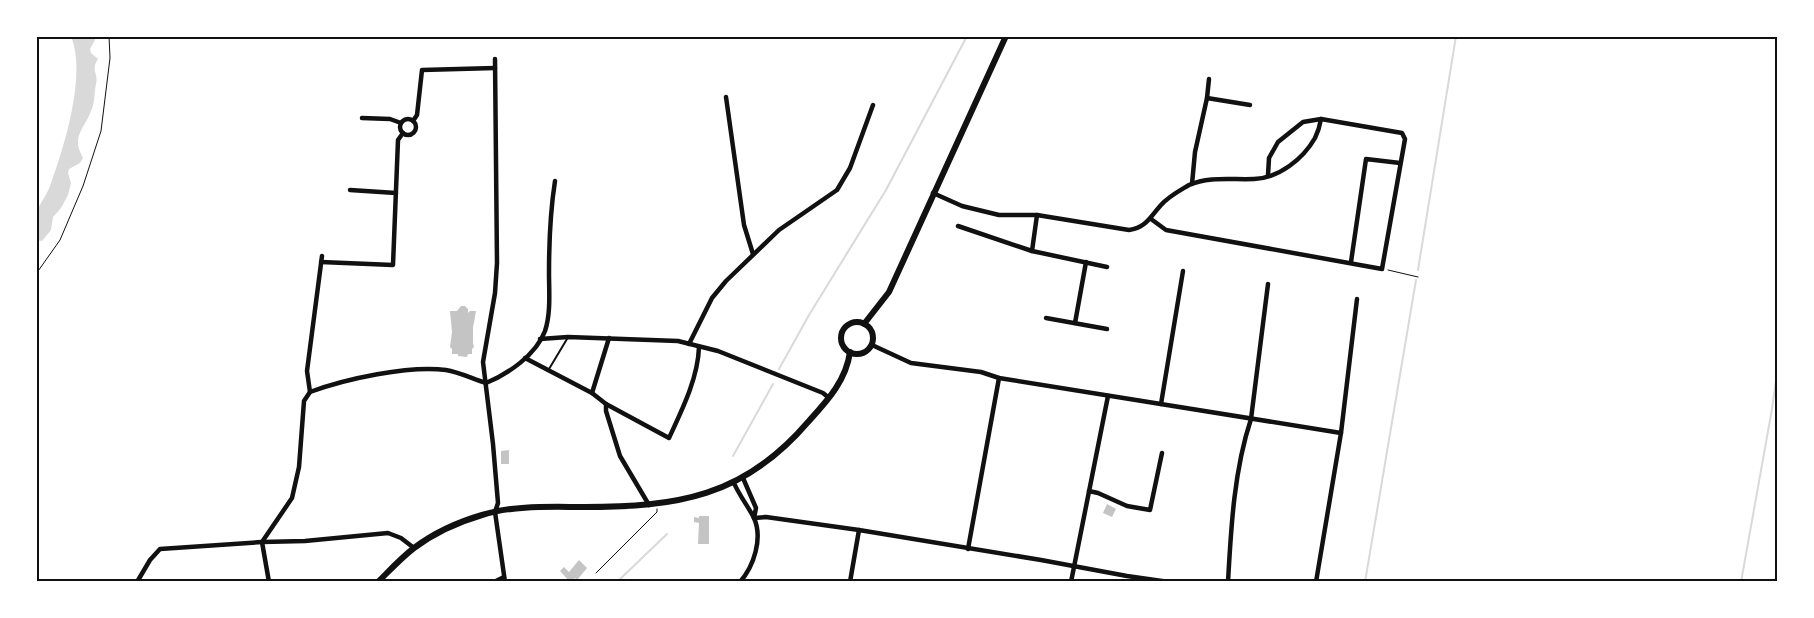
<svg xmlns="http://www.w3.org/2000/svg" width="1814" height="618" font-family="'Titillium Web',sans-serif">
<rect width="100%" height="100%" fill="#fff"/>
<path fill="#d9d9d9" d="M71 36H94L95 40 90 49 91 53 98 59C90 71 99 73 96 84 94 93 95 103 91 111 88 121 77 132 78 143 78 148 81 154 83 158L80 163 69 169 68 173 71 183 68 195 61 208 53 217 51 230 42 241 36 240C36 232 34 221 36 214 39 204 47 195 50 186 64 147 87 75 71 36Z"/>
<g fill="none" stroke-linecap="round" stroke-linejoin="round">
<g stroke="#d9d9d9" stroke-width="2">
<polyline points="1418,270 1456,36"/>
<polyline points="779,369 809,315 886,190 967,36"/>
<polyline points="733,456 773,384"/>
<polyline points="617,582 667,534"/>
<polyline points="1365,582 1416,280"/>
<polyline points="1741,582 1772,409 1778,366"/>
</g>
</g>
<g fill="#c4c4c4">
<polygon points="461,306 465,306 468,309 468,313 470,311 476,311 473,328 473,343 474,347 472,349 472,354 468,354 467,357 458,356 458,354 452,354 452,349 450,347 452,332 450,311 457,311"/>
<polygon points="509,450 509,464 501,464 501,451"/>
<polygon points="1107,504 1116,509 1112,517 1103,513"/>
<polygon points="699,516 709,516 709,544 698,544 699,523 694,522 694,517 699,518"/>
<polygon points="579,560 587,568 577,580 575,578 570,582 560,571 564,567 569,572"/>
</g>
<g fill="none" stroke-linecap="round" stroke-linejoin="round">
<g stroke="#111" stroke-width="1">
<polyline points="1388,270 1418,277"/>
<polyline points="36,274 60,240 83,186 101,131 110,58 109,36"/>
<polyline points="596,573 657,512 657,509"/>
</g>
<polyline stroke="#111" stroke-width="2" points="549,369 567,339"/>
<g stroke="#111" stroke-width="4.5">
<polyline points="495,59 497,263 495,293 483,362 493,444 498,503 495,512 505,582"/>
<polyline points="726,97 744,225 753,254"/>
<polyline points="1207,98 1209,79"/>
<polyline points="362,118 390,119 401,123"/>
<circle cx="408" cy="127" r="8"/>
<polyline points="413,121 417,115 422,70 495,68"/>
<polyline points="1268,175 1269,158 1278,142 1303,122 1321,119"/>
<polyline points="1192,184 1195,152 1207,98 1250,105"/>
<polyline points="350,190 396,193"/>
<path d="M933 193 962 206 999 215H1037L1129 230C1146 228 1151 216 1161 205 1169 196 1179 191 1189 185 1209 176 1233 180 1254 179 1279 178 1303 159 1315 138 1318 132 1320 125 1321 119L1402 133 1405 139 1382 269 1166 230 1151 219"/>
<polyline points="1037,215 1032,251 1107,267"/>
<polyline points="958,226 1032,251"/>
<polyline points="321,262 393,265 398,140 403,133"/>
<polyline points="1351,262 1366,159 1400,163"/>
<polyline points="1046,318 1107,329"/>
<polyline points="1075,323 1086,262"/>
<polyline points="540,339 568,337 678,341 718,351 823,393 829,398"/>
<polyline points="689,344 712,298 726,281 779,230 837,190 850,168 873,105"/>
<polyline points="872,345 911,363 981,372 999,378 1341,433"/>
<path d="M525 358 592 393 606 404 669 438C682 410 698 378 699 347"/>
<path d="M486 383C508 374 536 355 545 331 551 313 549 291 549 273 549 241 550 213 555 181"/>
<polyline points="310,392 307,371 322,256"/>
<polyline points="592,393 609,338"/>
<polyline points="606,404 606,411 620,456 649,505"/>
<polyline points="1161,404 1183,271"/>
<polyline points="743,478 756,508 754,518"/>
<path d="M734 483C739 495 748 506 754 518 763 538 754 566 740 582"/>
<polyline points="1089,491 1098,493 1127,506 1150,510 1162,453"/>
<polyline points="754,518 766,517 859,530 1041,560 1127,576 1169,582"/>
<polyline points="968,549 999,378"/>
<polyline points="137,582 150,560 160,549 262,542 305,541 388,533 401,538 414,548"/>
<path d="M269 582 262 542 292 498 299 467 304 401 310 392C345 379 409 365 446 370 459 372 473 379 486 383"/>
<polyline points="494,582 504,577"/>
<polyline points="850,582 859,530"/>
<polyline points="1071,582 1108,396"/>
<path d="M1228 582C1231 528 1234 470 1251 419L1268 284"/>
<polyline points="1316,582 1341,433 1357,299"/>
</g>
<g stroke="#111" stroke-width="6">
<circle cx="857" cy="338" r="16"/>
<polyline points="864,324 889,292 1006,36"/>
<path d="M378 582C390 570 401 558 414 548 434 533 458 522 482 515 514 505 550 507 584 507 677 507 744 497 808 422 827 401 846 381 850 352"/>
</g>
</g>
<rect width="1814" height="618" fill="none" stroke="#ffffff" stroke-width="75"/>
<rect x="38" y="38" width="1738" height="542" fill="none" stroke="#111" stroke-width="2"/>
</svg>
